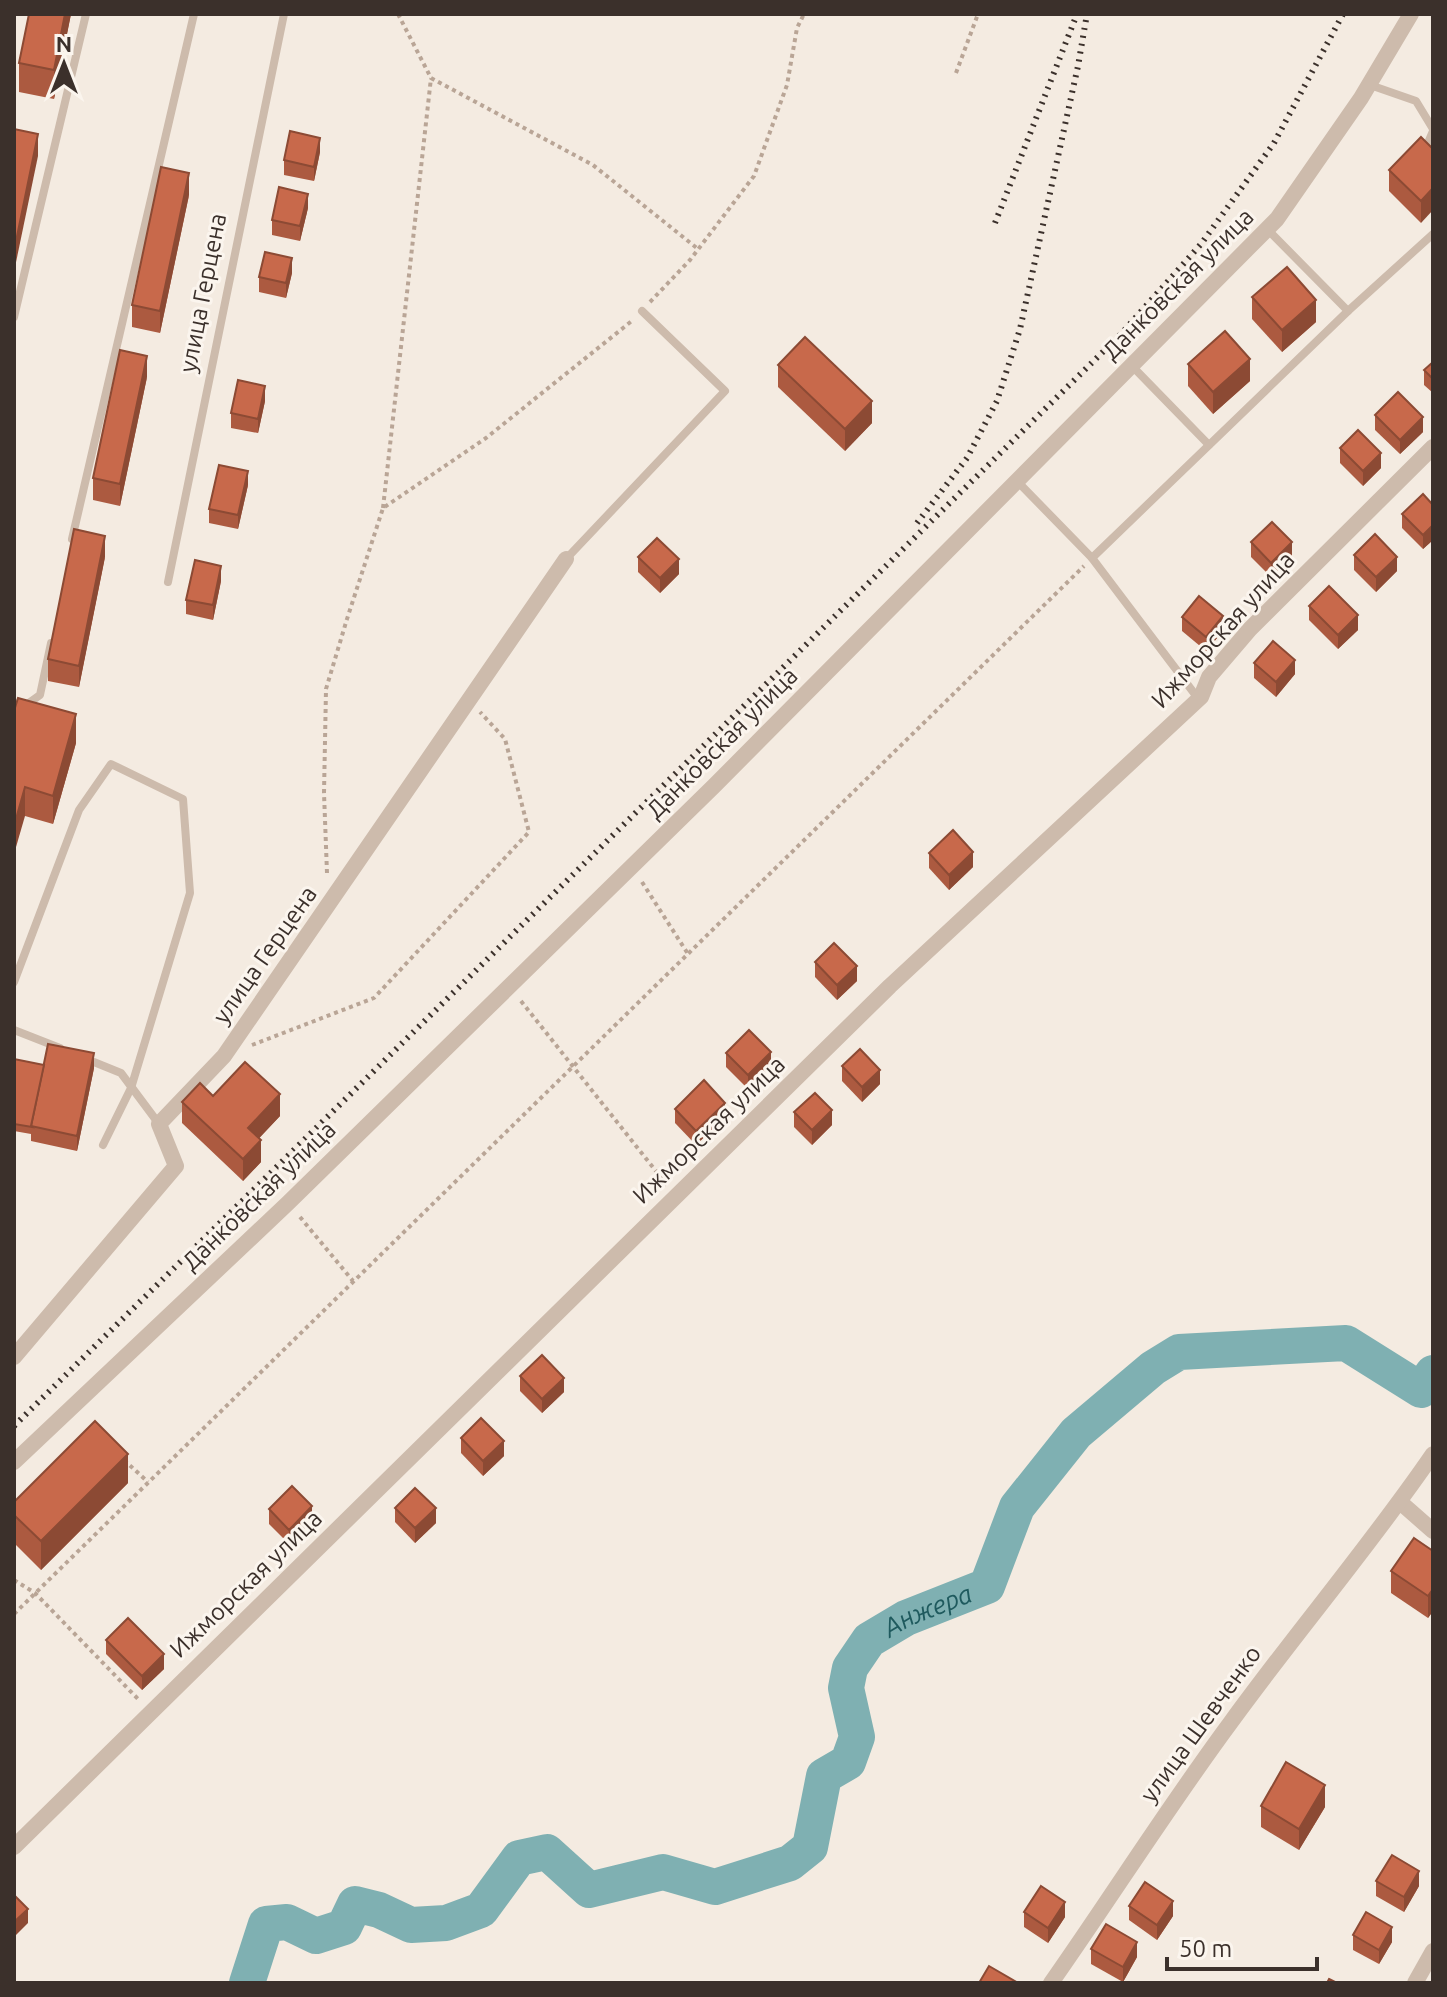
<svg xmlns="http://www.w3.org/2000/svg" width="1447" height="1997" font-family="Ubuntu,sans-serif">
<rect width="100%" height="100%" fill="#f4ebe1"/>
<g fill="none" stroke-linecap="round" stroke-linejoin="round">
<path stroke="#7fb0b2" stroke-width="36" id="s1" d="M247 1983 266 1924 287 1922 316 1936 344 1927 355 1904 379 1910 411 1925 446 1923 481 1910 519 1858 547 1852 589 1890 663 1872 715 1887 790 1863 810 1847 824 1776 848 1762 857 1737 846 1688 850 1668 869 1640 906 1618 987 1586 1017 1507 1076 1433 1153 1368 1179 1352 1346 1343 1421 1390 1433 1373"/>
<g stroke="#b9a596" stroke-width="4" stroke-dasharray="4 4" stroke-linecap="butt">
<polyline points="398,14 431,78 593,165 698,249"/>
<polyline points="956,73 978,14"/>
<polyline points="650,302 690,260 754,176 787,85 797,28 804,14"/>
<polyline points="383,508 431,78"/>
<polyline points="327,873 324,793 326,689 347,619 383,508 486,438 633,320"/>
<polyline points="642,882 688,954"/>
<polyline points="521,1001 667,1185"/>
<polyline points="252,1045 374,998 529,832 505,739 480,712"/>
<polyline points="300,1217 353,1281"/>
<polyline points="124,1460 148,1482"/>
<polyline points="14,1580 35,1593 139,1700"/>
<polyline points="14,1614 1084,566"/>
</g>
<g stroke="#cdbbac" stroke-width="8">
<polyline points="1370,85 1416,101 1433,129"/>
<polyline points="1424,152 1433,131"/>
<polyline points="1348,311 1433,234"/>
<polyline points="14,317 86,14"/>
<polyline points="1132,366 1209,445"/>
<polyline points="1017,481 1092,558 1348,311 1267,229"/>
<polyline points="72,539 194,14"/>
<polyline points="1092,558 1200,701"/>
<polyline points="566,559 725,391 642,311"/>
<polyline points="168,582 284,14"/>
<polyline points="14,703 26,705 40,695 51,643"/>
<polyline points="14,982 79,810 111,764 183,799 190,893 131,1088 103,1145"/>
<polyline points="14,1030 60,1048"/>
<polyline points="84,1058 121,1073 159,1124"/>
</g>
<g stroke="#cdbbac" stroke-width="16">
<polyline points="14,1357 176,1166 159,1124 224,1056 566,559"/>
<polyline points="14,1462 288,1203 714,786 1277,219 1361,98 1411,14"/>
<polyline points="1400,1502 1433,1531"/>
<polyline points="14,1847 890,986 1201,697 1209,677 1250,629 1433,447"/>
<path d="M1051 1983C1112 1896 1168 1807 1231 1722 1297 1631 1370 1546 1433 1454"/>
<polyline points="1415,1983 1433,1951"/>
</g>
<g stroke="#3b302b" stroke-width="6" stroke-dasharray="2 6" stroke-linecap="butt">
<polyline points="995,223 1077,14"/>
<polyline points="917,523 967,458 997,401 1020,329 1078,66 1087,14"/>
<polyline points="14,1426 1121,334 1201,244 1274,143 1343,14"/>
</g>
</g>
<g fill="#ac5a40">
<polygon points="29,14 71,14 54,99 19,92 19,63"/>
<polygon points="1421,137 1421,223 1389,191 1389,170"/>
<polygon points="320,152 314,181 284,175 284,160"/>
<polygon points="189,195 160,333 132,327 132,305"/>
<polygon points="308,208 300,241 272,235 272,220"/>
<polygon points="292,273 286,298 259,292 259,277"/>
<polygon points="1252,297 1316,322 1282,352 1252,319"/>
<polygon points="1433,362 1433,393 1424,385 1424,370"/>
<polygon points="1188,364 1250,381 1213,414 1188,386"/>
<polygon points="778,365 872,423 845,451 778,387"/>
<polygon points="147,377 120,506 93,500 93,478"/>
<polygon points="265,401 258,433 231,428 231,413"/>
<polygon points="1375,415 1423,432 1400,454 1375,430"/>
<polygon points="1340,448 1381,468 1363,486 1340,463"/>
<polygon points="248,485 238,529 209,523 209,509"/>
<polygon points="1433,505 1433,540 1423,549 1402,528 1402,514"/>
<polygon points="1251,542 1292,556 1271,577 1251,557"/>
<polygon points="1354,555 1397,571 1376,592 1354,570"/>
<polygon points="105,557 79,687 48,681 48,659"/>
<polygon points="638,557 679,574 660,593 638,572"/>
<polygon points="221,581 213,620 186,614 186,600"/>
<polygon points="1309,606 1358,630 1338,649 1309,620"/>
<polygon points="1182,617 1223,631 1206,651 1182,631"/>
<polygon points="1254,663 1295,674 1276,697 1254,678"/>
<polygon points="14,711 76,743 53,824 25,816"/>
<polygon points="929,853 973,867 949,890 929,868"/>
<polygon points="815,962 857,981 837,1000 815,977"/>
<polygon points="726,1053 771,1067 748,1089 726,1067"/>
<polygon points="14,1059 44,1065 94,1068 77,1151 31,1141 31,1134 14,1131"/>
<polygon points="842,1066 880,1084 862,1102 842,1081"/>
<polygon points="213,1096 280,1116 259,1138 261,1162 243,1181 182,1123 182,1102"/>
<polygon points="675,1109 725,1117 696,1145 675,1123"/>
<polygon points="794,1112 832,1125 812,1145 794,1127"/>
<polygon points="520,1376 564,1392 542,1413 520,1391"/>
<polygon points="461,1438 504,1456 483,1476 461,1453"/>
<polygon points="128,1483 41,1570 14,1543 14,1502"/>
<polygon points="395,1508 436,1523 415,1543 395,1522"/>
<polygon points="269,1509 312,1521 289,1544 269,1524"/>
<polygon points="1433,1551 1433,1611 1428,1618 1391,1593 1391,1571"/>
<polygon points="106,1640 164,1669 142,1690 106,1654"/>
<polygon points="1261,1806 1325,1807 1299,1850 1261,1827"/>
<polygon points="1376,1881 1419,1886 1404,1912 1376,1896"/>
<polygon points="1129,1906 1173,1916 1157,1940 1129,1920"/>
<polygon points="1024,1912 1065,1917 1048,1943 1024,1927"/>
<polygon points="1353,1935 1392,1942 1379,1964 1353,1950"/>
<polygon points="1091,1949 1137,1957 1123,1982 1091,1964"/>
</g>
<g fill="#8c4a34">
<polygon points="65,14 71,14 54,99 54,70"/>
<polygon points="38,134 38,156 14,272 14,251"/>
<polygon points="320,138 320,152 314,181 314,167"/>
<polygon points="189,173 189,195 160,333 160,311"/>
<polygon points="1433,188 1433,210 1421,223 1421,201"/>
<polygon points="308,194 308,208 300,241 300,226"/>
<polygon points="292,258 292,273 286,298 286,283"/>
<polygon points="1316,300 1316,322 1282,352 1282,330"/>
<polygon points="147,356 147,377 120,506 120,484"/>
<polygon points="1250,359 1250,381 1213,414 1213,392"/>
<polygon points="265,386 265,401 258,433 258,419"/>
<polygon points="872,401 872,423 845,451 845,429"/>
<polygon points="1423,417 1423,432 1400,454 1400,440"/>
<polygon points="1381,453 1381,468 1363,486 1363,471"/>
<polygon points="248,471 248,485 238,529 238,515"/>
<polygon points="1433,525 1433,540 1423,549 1423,535"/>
<polygon points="105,536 105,557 79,687 79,666"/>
<polygon points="1292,542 1292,556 1271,577 1271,563"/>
<polygon points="1397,557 1397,571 1376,592 1376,577"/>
<polygon points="679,559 679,574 660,593 660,578"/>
<polygon points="221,566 221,581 213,620 213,605"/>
<polygon points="1358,615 1358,630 1338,649 1338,635"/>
<polygon points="1223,616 1223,631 1206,651 1206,637"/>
<polygon points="1295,660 1295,674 1276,697 1276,682"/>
<polygon points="76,714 76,743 53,824 53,796"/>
<polygon points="25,787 25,816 14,854 14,826"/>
<polygon points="973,852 973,867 949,890 949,875"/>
<polygon points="857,966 857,981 837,1000 837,985"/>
<polygon points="771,1052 771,1067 748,1089 748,1075"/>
<polygon points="94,1053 94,1068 77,1151 77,1136"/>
<polygon points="880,1070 880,1084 862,1102 862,1087"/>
<polygon points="280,1094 280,1116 248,1150 248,1128"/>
<polygon points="725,1103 725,1117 696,1145 696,1131"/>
<polygon points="832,1110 832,1125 812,1145 812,1130"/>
<polygon points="261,1140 261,1162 243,1181 243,1159"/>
<polygon points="564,1378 564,1392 542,1413 542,1399"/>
<polygon points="504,1441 504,1456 483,1476 483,1461"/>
<polygon points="128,1454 128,1483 41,1570 41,1541"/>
<polygon points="312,1506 312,1521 289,1544 289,1530"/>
<polygon points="436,1508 436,1523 415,1543 415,1528"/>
<polygon points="1433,1589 1433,1611 1428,1618 1428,1596"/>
<polygon points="164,1654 164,1669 142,1690 142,1676"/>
<polygon points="1325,1785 1325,1807 1299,1850 1299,1829"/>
<polygon points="1419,1871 1419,1886 1404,1912 1404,1897"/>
<polygon points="1173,1901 1173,1916 1157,1940 1157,1925"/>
<polygon points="1065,1902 1065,1917 1048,1943 1048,1928"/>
<polygon points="28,1909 28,1923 14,1937 14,1922"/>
<polygon points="1392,1927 1392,1942 1379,1964 1379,1950"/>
<polygon points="1137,1942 1137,1957 1123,1982 1123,1967"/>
</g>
<g fill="#c8694b" stroke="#8c4a34" stroke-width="2">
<polygon points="29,14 65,14 54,70 19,63"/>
<polygon points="14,129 38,134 14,251"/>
<polygon points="290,131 320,138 314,167 284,160"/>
<polygon points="1421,137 1433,149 1433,188 1421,201 1389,170"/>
<polygon points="161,167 189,173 160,311 132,305"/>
<polygon points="279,187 308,194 300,226 272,220"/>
<polygon points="265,252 292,258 286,283 259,277"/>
<polygon points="1287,267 1316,300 1282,330 1252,297"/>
<polygon points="1225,331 1250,359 1213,392 1188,364"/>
<polygon points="805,337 872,401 845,429 778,365"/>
<polygon points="120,350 147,356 120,484 93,478"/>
<polygon points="1433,362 1433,379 1424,370"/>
<polygon points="238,380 265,386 258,419 231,413"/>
<polygon points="1398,392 1423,417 1400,440 1375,415"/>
<polygon points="1358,430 1381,453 1363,471 1340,448"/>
<polygon points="219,465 248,471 238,515 209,509"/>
<polygon points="1423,494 1433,505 1433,525 1423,535 1402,514"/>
<polygon points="1272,522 1292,542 1271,563 1251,542"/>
<polygon points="74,529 105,536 79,666 48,659"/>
<polygon points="1375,534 1397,557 1376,577 1354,555"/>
<polygon points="657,538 679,559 660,578 638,557"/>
<polygon points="195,560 221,566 213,605 186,600"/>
<polygon points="1329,586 1358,615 1338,635 1309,606"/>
<polygon points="1199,596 1223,616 1206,637 1182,617"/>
<polygon points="1273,641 1295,660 1276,682 1254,663"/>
<polygon points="18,698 76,714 53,796 25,787 14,826 14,711"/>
<polygon points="953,830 973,852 949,875 929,853"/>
<polygon points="834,943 857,966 837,985 815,962"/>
<polygon points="749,1030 771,1052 748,1075 726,1053"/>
<polygon points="48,1044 94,1053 77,1136 31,1126"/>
<polygon points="860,1049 880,1070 862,1087 842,1066"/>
<polygon points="14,1059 44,1065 31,1126 32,1127 14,1124"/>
<polygon points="245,1062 280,1094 248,1128 261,1140 243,1159 182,1102 200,1083 213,1096"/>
<polygon points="704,1080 725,1103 696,1131 675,1109"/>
<polygon points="815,1093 832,1110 812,1130 794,1112"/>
<polygon points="542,1355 564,1378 542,1399 520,1376"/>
<polygon points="481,1418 504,1441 483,1461 461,1438"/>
<polygon points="95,1421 128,1454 41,1541 14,1515 14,1502"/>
<polygon points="292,1486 312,1506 289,1530 269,1509"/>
<polygon points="415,1488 436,1508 415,1528 395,1508"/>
<polygon points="1414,1538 1433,1551 1433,1589 1428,1596 1391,1571"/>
<polygon points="128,1618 164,1654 142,1676 106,1640"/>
<polygon points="1286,1762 1325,1785 1299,1829 1261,1806"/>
<polygon points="1392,1855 1419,1871 1404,1897 1376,1881"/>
<polygon points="1145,1882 1173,1901 1157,1925 1129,1906"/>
<polygon points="1041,1886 1065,1902 1048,1928 1024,1912"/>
<polygon points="14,1895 28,1909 14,1922"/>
<polygon points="1366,1912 1392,1927 1379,1950 1353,1935"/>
<polygon points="1106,1924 1137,1942 1123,1967 1091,1949"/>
<polygon points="989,1966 1018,1983 979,1983"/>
<polygon points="1329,1979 1337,1983 1327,1983"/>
</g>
<g text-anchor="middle" stroke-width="6" stroke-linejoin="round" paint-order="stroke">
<g font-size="24" fill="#3b302b" stroke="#fbf5ee">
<text transform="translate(1178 284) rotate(-45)" y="8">Данковская улица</text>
<text transform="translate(203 293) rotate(-79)" y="8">улица Герцена</text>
<text transform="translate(1223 630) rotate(-48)" y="8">Ижморская улица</text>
<text transform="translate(722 743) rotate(-45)" y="8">Данковская улица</text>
<text transform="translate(265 955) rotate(-55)" y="8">улица Герцена</text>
<text transform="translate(709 1130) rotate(-44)" y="8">Ижморская улица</text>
<text transform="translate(259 1196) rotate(-44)" y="8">Данковская улица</text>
<text transform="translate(246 1584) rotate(-44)" y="8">Ижморская улица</text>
<text transform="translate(1201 1724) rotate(-54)" y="8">улица Шевченко</text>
</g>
<g font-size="26" font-style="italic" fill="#1f5a5e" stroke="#fbf5ee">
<text dy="9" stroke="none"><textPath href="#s1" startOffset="984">Анжера</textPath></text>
</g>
</g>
<rect width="1447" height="1997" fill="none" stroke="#3b302b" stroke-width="32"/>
<g transform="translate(64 64)" stroke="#fbf5ee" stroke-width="6" paint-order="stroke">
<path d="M0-6L14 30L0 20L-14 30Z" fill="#3b302b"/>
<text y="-12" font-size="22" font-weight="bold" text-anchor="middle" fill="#3b302b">N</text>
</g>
<path d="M1167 1957v12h150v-12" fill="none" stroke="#3b302b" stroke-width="4"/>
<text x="1179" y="1957" font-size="24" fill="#3b302b" stroke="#fbf5ee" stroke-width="6" paint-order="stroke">50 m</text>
</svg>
